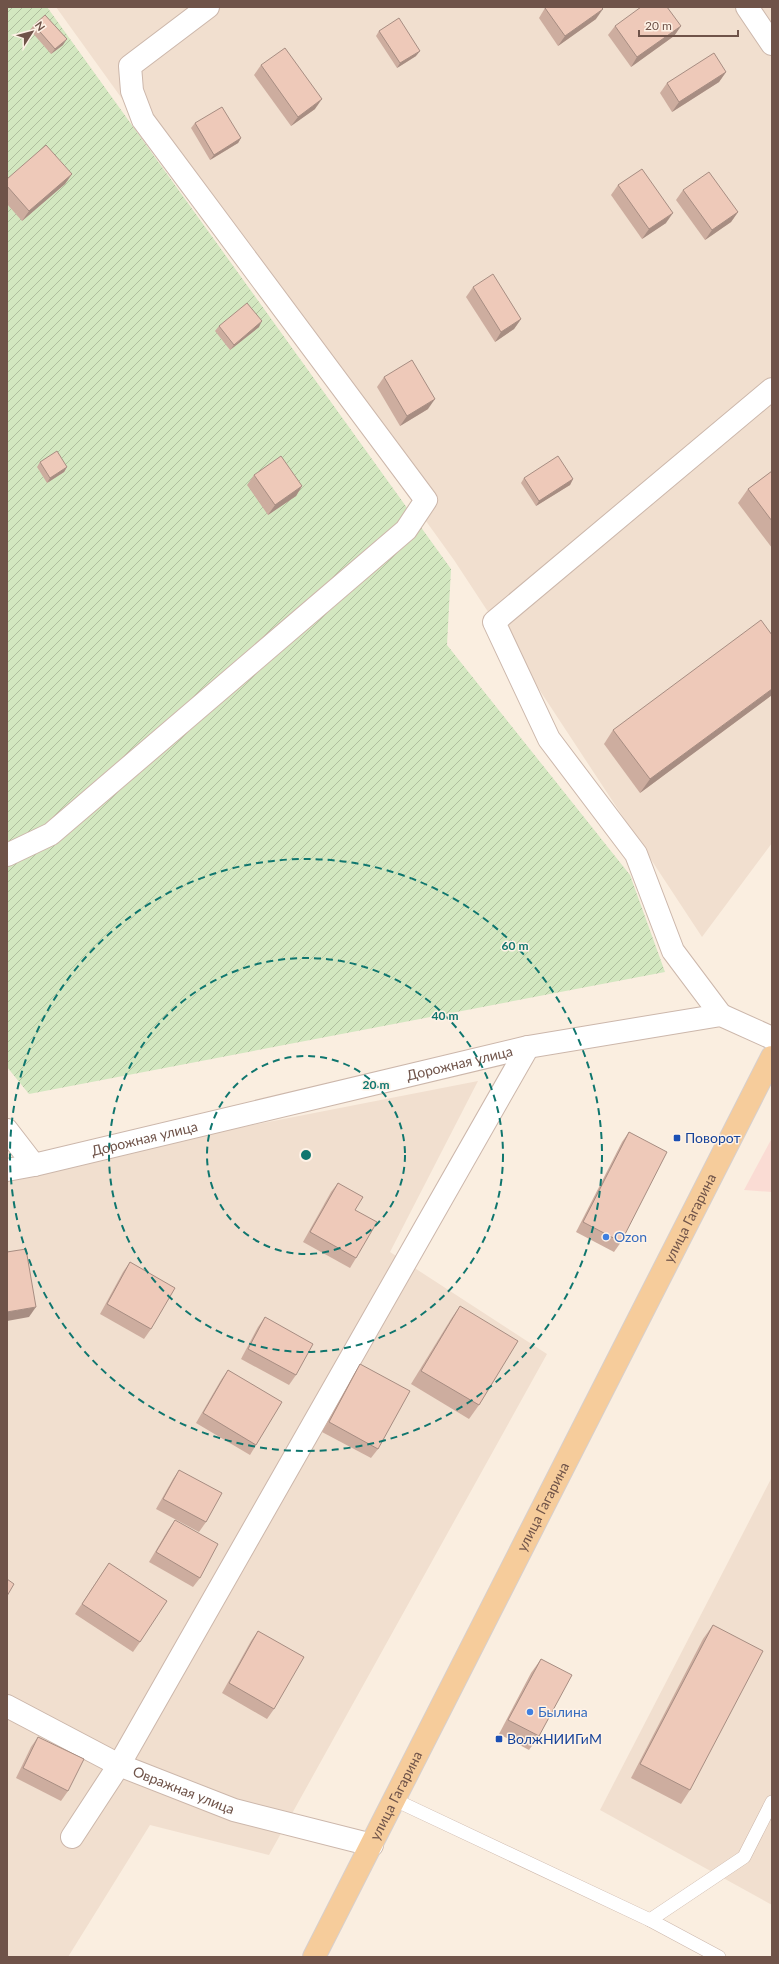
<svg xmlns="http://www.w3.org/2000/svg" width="779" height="1964" font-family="Lato,sans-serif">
<defs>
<pattern id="garden-furrows" width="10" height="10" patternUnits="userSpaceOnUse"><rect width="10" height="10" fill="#d3e7c0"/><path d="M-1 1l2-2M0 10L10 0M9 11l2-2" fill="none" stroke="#afbe9e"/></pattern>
</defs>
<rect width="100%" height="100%" fill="#faeee0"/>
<g fill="#f1dfcf">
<polygon points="56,7 772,7 772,843 702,937 454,560"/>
<polygon points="478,1081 390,1252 547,1354 269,1855 150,1825 68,1957 7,1957 7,1173"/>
<polygon points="772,1477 772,1905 600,1810"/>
</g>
<polygon fill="#fadcd4" points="772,1138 772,1192 744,1190"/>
<polygon fill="url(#garden-furrows)" points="7,7 47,7 451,569 447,645 630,875 665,972 29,1094 7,1067"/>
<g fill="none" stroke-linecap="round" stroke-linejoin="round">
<g stroke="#ccb7ab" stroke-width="14">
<g id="service">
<polyline points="395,1800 650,1920 719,1957"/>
<polyline points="650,1920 744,1857 772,1802"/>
</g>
</g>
<g stroke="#ccb7ab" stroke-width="24">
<g id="minor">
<polyline points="747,7 772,44"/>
<polyline points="7,855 51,834 406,530 426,500 143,120 132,91 130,66 208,7"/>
<polyline points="721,1015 673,951 636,854 549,739 494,622 772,389"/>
<polyline points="7,1130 34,1165"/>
<path id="s1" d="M7 1706 119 1765 234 1810 372 1845"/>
<polyline points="72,1837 119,1765 528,1047"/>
</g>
</g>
<g stroke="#ccb7ab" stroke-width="24">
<g id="tertiary">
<path id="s2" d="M7 1170 34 1165 528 1047 721 1015 772 1038"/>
</g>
</g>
<g stroke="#d7cfcc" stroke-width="24">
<g id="primary">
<path id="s3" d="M314 1957 772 1057"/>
</g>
</g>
<use href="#service" stroke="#fff" stroke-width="13"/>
<use href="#minor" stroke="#fff" stroke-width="22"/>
<use href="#tertiary" stroke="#fff" stroke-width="22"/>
<use href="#primary" stroke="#f6cc9b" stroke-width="22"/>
</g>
<g fill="#cdad9f">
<polygon points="545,8 596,19 558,46 539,18"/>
<polygon points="34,25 63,45 51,54 30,30"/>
<polygon points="615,26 681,26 674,36 631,67 608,35"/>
<polygon points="379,31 416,56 397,68 376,36"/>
<polygon points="261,65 315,109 291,126 254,75"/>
<polygon points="726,72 719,82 672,112 660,93 667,83"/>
<polygon points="195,123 241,138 238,143 210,160 191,128"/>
<polygon points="72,174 65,184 22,221 7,204 7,179"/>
<polygon points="618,185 666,223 642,239 611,195"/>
<polygon points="683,190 738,212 731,222 705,240 676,200"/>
<polygon points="473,287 521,319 514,329 495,342 466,297"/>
<polygon points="219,326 259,327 230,350 215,331"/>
<polygon points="384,377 428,409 400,426 377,387"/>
<polygon points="40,462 67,467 64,472 47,483 37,467"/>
<polygon points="772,471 772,548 738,503 748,489"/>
<polygon points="254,475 302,486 296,496 268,515 247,485"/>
<polygon points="524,478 573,479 570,485 536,506 521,483"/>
<polygon points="772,635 772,695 640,793 604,744 613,730"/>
<polygon points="629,1132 621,1242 614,1252 576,1232 622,1142"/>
<polygon points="338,1183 355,1210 356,1258 350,1268 303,1242 331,1192"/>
<polygon points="130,1262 151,1329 144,1339 100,1314 123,1272"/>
<polygon points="460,1306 479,1405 469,1419 411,1384 451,1319"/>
<polygon points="265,1317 296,1375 289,1385 241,1359 258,1327"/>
<polygon points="360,1364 378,1449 371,1458 322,1432 354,1374"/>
<polygon points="228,1370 256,1445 250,1455 196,1423 221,1380"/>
<polygon points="179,1470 206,1522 199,1532 156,1509 173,1479"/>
<polygon points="175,1520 200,1578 193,1587 149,1562 168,1530"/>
<polygon points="109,1563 140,1642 133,1652 75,1614"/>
<polygon points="713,1625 690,1790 681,1804 631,1778 703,1639"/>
<polygon points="258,1631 274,1709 267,1719 222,1693 251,1641"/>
<polygon points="541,1659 539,1736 529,1750 499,1734 531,1673"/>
<polygon points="38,1737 68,1791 61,1801 16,1778 31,1747"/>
</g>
<g fill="#a78d82">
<polygon points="603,9 596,19 558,46 565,36"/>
<polygon points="681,26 674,36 631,67 637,57"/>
<polygon points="67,39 63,45 51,54 55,49"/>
<polygon points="420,51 416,56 397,68 400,63"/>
<polygon points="726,72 719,82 672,112 679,102"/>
<polygon points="322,99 315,109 291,126 298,117"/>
<polygon points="241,138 238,143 210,160 214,155"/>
<polygon points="72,174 65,184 22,221 29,211"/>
<polygon points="738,212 731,222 705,240 712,230"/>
<polygon points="673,213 666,223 642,239 649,229"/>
<polygon points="521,319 514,329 495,342 501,332"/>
<polygon points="262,321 259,327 230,350 234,345"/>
<polygon points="435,399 428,409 400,426 407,416"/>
<polygon points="67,467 64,472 47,483 50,478"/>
<polygon points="573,479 570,485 536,506 539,501"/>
<polygon points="302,486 296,496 268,515 275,505"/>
<polygon points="772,689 772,695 640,793 650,779"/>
<polygon points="36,1307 29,1317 7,1321 7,1312"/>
</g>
<g fill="#eec9b9" stroke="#a78d82">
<polygon points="547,7 601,7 603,9 565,36 545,8"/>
<polygon points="641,7 667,7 681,26 637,57 615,26"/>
<polygon points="45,15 67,39 55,49 34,25"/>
<polygon points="399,18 420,51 400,63 379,31"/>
<polygon points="285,48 322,99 298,117 261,65"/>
<polygon points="714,53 726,72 679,102 667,83"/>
<polygon points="222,107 241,138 214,155 195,123"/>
<polygon points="46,145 72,174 29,211 7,186 7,179"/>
<polygon points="642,169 673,213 649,229 618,185"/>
<polygon points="709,172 738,212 712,230 683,190"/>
<polygon points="493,274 521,319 501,332 473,287"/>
<polygon points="247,303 262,321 234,345 219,326"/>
<polygon points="412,360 435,399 407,416 384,377"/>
<polygon points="57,451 67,467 50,478 40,462"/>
<polygon points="281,456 302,486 275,505 254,475"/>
<polygon points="558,456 573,479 539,501 524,478"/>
<polygon points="772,471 772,521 748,489"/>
<polygon points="761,620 772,635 772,689 650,779 613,730"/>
<polygon points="629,1132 667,1152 621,1242 583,1222"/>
<polygon points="338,1183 363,1197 355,1210 377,1222 356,1258 310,1232"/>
<polygon points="26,1249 36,1307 7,1312 7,1252"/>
<polygon points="130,1262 175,1288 151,1329 107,1304"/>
<polygon points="460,1306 518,1341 479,1405 421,1371"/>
<polygon points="265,1317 313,1344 296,1375 248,1349"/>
<polygon points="360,1364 410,1391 378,1449 329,1422"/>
<polygon points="228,1370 282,1402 256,1445 203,1413"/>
<polygon points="179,1470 222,1493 206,1522 163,1499"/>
<polygon points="175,1520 218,1544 200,1578 156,1552"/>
<polygon points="109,1563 167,1601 140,1642 82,1604"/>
<polygon points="7,1579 14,1584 7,1596"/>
<polygon points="713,1625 763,1651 690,1790 640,1764"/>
<polygon points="258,1631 304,1657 274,1709 229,1683"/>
<polygon points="541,1659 572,1675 539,1736 508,1720"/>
<polygon points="38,1737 84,1759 68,1791 23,1768"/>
</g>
<g fill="none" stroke="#0f766e" stroke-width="2" stroke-dasharray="7 5">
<circle cx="306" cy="1155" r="99"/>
<circle cx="306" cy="1155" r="197"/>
<circle cx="306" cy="1155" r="296"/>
</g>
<g fill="#1a4fb4" stroke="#fef2e6" stroke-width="1.5">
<rect x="673" y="1134" width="8" height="8" rx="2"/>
<rect x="495" y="1735" width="8" height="8" rx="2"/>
</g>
<g fill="#3f7fe0" stroke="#fef2e6" stroke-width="1.5">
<circle cx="606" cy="1237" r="4"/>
<circle cx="530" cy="1712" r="4"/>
</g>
<g text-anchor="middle" stroke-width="3" stroke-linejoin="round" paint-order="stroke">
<g font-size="14" fill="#6f5349" stroke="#fef2e6">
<text dy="5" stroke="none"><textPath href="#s2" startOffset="465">Дорожная улица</textPath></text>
<text dy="5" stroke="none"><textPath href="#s2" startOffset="141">Дорожная улица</textPath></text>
<text dy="5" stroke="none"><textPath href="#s3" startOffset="829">улица Гагарина</textPath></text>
<text dy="5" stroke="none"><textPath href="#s3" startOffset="505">улица Гагарина</textPath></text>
<text dy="5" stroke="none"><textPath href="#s1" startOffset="196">Овражная улица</textPath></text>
<text dy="5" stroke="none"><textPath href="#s3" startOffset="181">улица Гагарина</textPath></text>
</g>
<g font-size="14" fill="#164399" stroke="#fef2e6" text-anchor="start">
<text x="685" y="1143">Поворот</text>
<text x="507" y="1744">ВолжНИИГиМ</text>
</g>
<g font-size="14" fill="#366cbe" stroke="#fef2e6" text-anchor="start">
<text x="614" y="1242">Ozon</text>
<text x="538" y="1717">Былина</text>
</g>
</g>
<circle cx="306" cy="1155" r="6" fill="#0f766e" stroke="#fef2e6" stroke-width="2"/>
<g font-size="12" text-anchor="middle" font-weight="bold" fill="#0f766e" stroke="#fef2e6" stroke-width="3" stroke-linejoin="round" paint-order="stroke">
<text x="515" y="950">60 m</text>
<text x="445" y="1020">40 m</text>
<text x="376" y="1089">20 m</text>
</g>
<rect width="779" height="1964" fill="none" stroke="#6f5349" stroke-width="16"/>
<g transform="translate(32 32) rotate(54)" stroke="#fef2e6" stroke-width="3" paint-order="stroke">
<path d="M0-3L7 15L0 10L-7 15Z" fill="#6f5349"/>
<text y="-6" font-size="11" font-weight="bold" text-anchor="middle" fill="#6f5349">N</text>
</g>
<path d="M639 30v6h99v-6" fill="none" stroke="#6f5349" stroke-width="2"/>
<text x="645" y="30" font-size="12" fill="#6f5349" stroke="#fef2e6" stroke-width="3" paint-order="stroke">20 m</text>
</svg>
